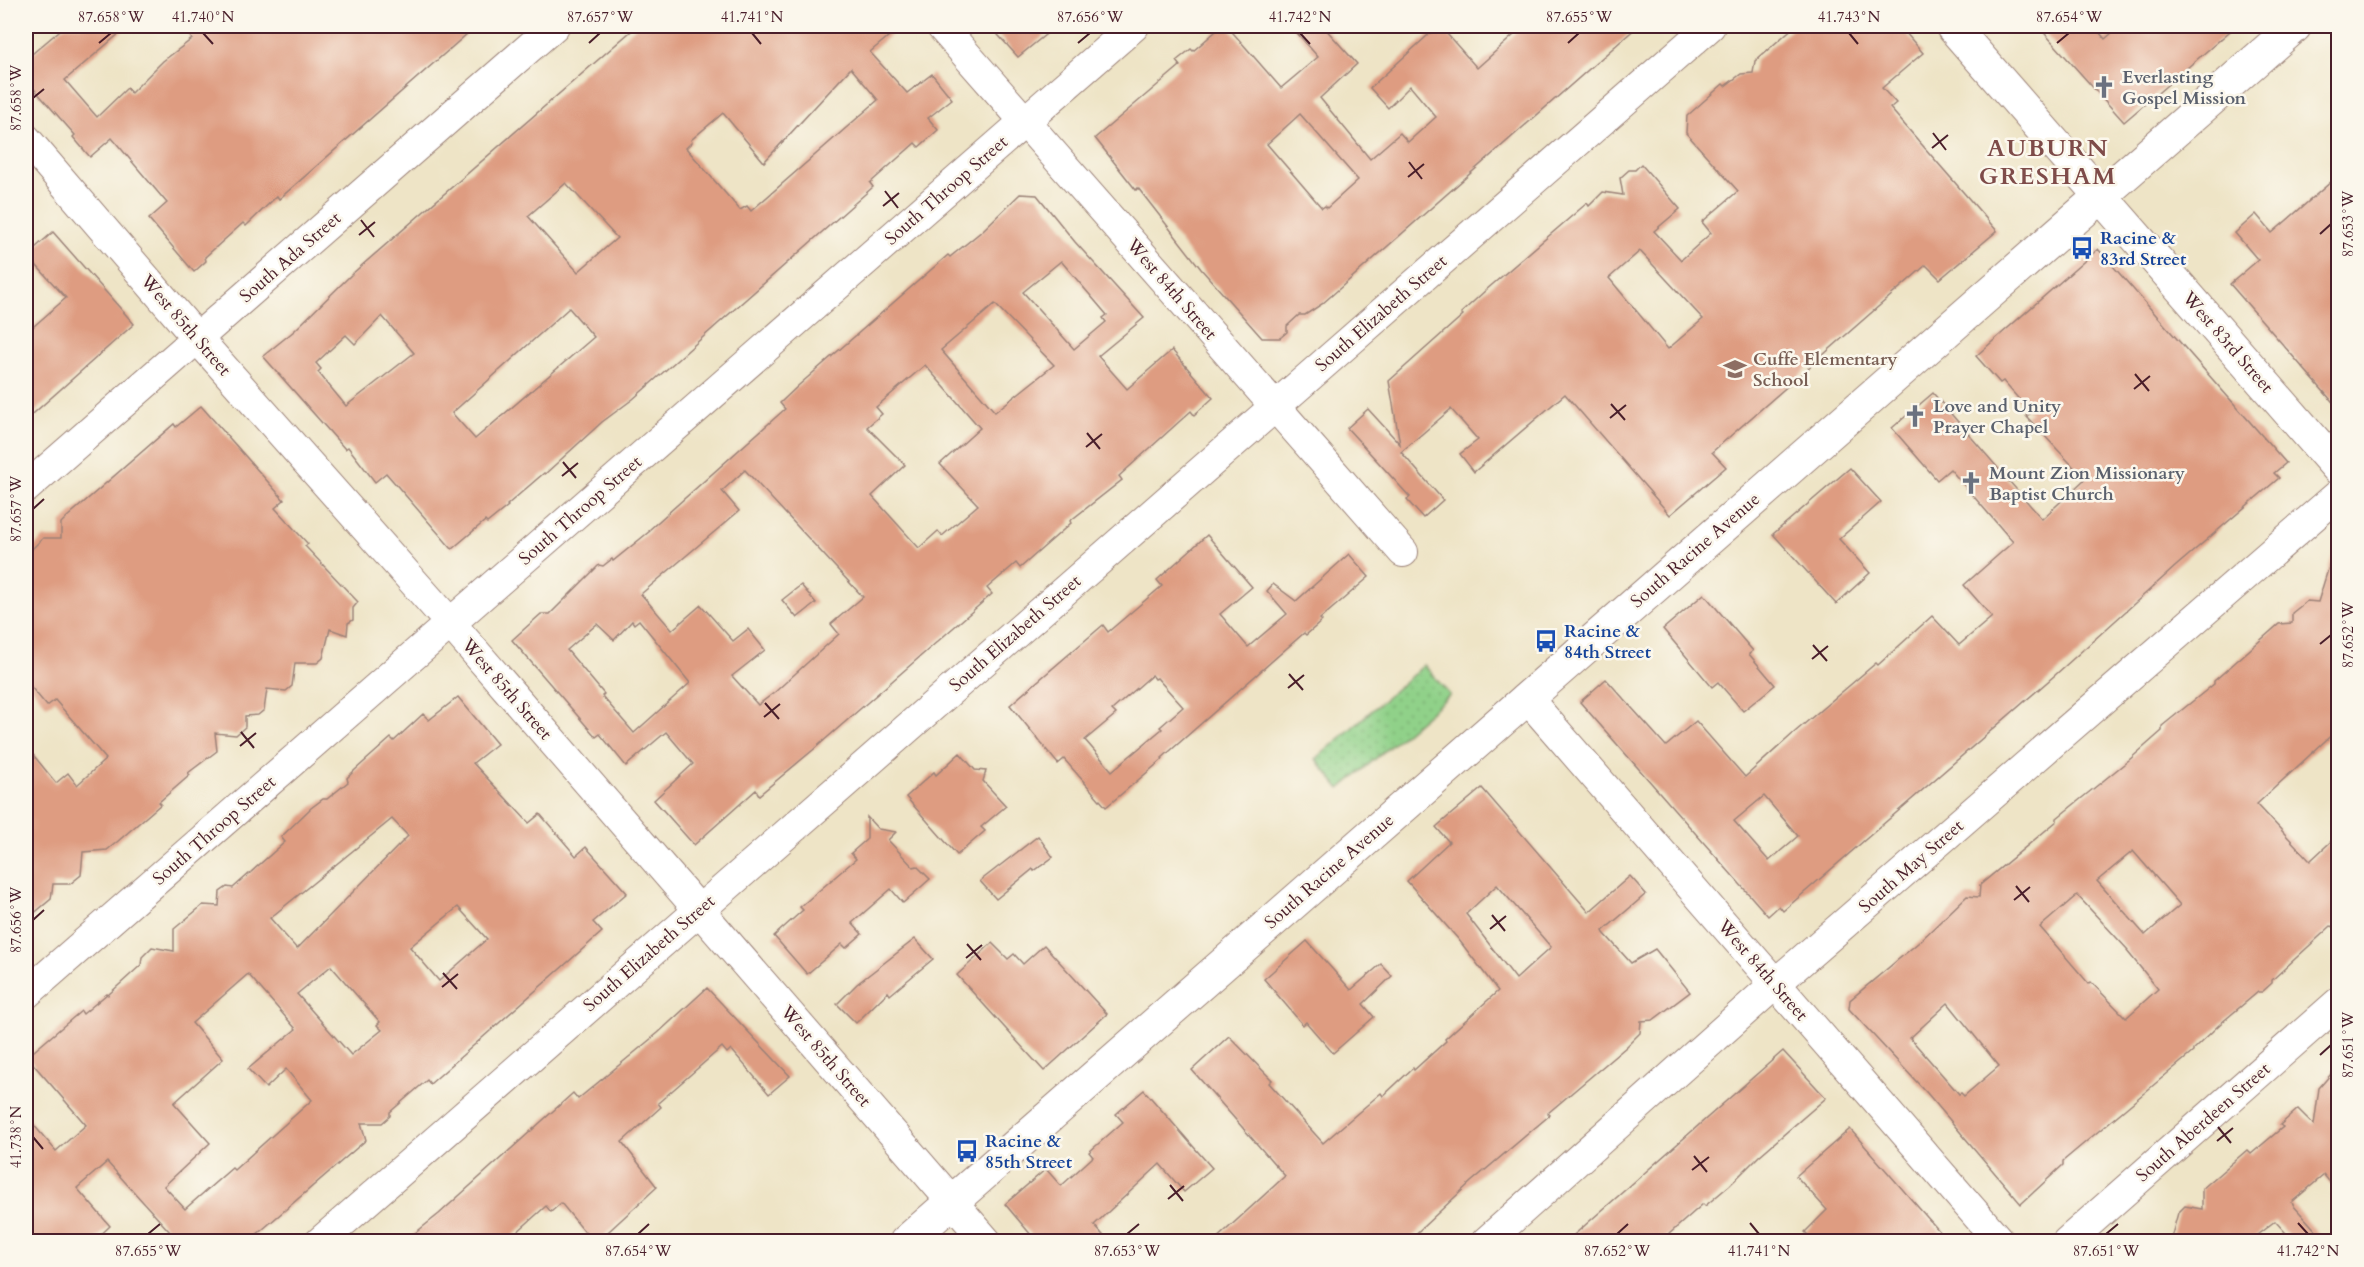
<svg xmlns="http://www.w3.org/2000/svg" width="2364" height="1267" font-family="Cardo,serif">
<defs>
<pattern id="park-dots" width="8" height="8" patternUnits="userSpaceOnUse" patternTransform="scale(1.5)"><rect width="8" height="8" fill="#90d189"/><path d="M2 2h.1M6 6h.1" fill="none" stroke="#7eb376" stroke-width="1.8" stroke-linecap="round"/></pattern>
</defs>
<rect width="100%" height="100%" fill="#fbf7ec"/>
<filter id="ink" filterUnits="userSpaceOnUse"><feTurbulence type="fractalNoise" baseFrequency=".0167" numOctaves="2"/><feDisplacementMap in="SourceGraphic" scale="12" xChannelSelector="R" yChannelSelector="G"/><feConvolveMatrix kernelMatrix="1 2 1 2 8 2 1 2 1" color-interpolation-filters="sRGB"/></filter>
<filter id="wash" filterUnits="userSpaceOnUse"><feTurbulence type="fractalNoise" baseFrequency=".008" numOctaves="4" result="noise"/><feDisplacementMap in="SourceGraphic" scale="24" xChannelSelector="R" yChannelSelector="G"/><feGaussianBlur stdDeviation="1.35" result="paint"/><feColorMatrix in="noise" values="0 0 0 0 0 0 0 0 0 0 0 0 0 0 0 0 0 1.4 0 .05"/><feComposite in="paint" operator="in"/></filter>
<g filter="url(#wash)">
<rect width="100%" height="100%" fill="#eee4c6"/>
<polygon fill="url(#park-dots)" stroke="#6d785a" stroke-width="1.5" points="1424,665 1450,695 1340,789 1316,759"/>
<g id="blocks">
<g fill="#de9c81" fill-rule="evenodd">
<polygon points="65,26 128,26 65,80 97,117 127,88 131,93 163,61 192,39 182,26 476,26 279,199 277,196 246,226 243,223 205,257 206,261 194,272 149,219 167,203 112,138 90,157 73,137 75,135 26,80 26,59"/>
<path d="M637 26H901L870 52 907 93 932 74 952 99 928 118 938 130 919 147 915 143 870 183 873 187 633 399 602 422 545 474 544 473 507 505 508 506 487 523 485 521 452 549 386 473 375 482 348 447 345 449 263 356 294 331 352 274ZM851 68 878 100 751 211 747 206 740 210 686 148 692 142 691 140 723 113 764 162ZM566 183 617 238 578 272 528 216ZM569 308 594 337 475 439 452 413ZM382 316 414 353 346 406 318 372 321 369 316 363 346 335 355 344Z"/>
<polygon points="990,26 1056,26 1018,57"/>
<path d="M1222 26H1227L1281 88 1318 57 1291 26H1323L1357 64 1320 98 1370 159 1400 133 1408 142 1436 117 1410 86 1388 108 1370 88 1438 26H1440L1477 68 1524 26H1638L1322 304 1305 315H1299L1287 326V332L1280 338H1262L1201 269 1138 188 1136 190 1095 138 1180 66 1176 61 1191 49 1193 51ZM1300 114 1358 180 1327 208 1325 206 1322 208 1267 144Z"/>
<path d="M1795 26H1900L1923 53 1882 88 1896 103 1890 108 1997 231 1940 279 1926 265 1712 452 1726 467 1670 515 1565 394 1474 472 1460 454 1478 440 1451 409 1401 452 1443 500 1423 518 1407 500 1410 497 1347 428 1368 409 1400 444 1389 381 1463 315 1461 313 1486 290 1587 203 1589 206 1603 192 1623 195 1620 178 1629 170H1635L1641 164 1680 209 1654 231 1681 260 1711 233 1702 222 1738 191 1686 133 1687 116 1723 84 1725 86 1741 74 1753 73 1755 61ZM1640 251 1703 319 1668 349 1609 278Z"/>
<polygon points="2038,26 2094,26 2105,39 2120,26 2236,26 2124,122"/>
<polygon points="2338,176 2338,408 2230,284 2258,260 2235,233 2256,214 2272,233"/>
<path d="M1020 194 1037 195 1075 242 1144 318 1098 356 1127 389 1172 350 1213 398 1194 415 1191 411 1119 476 1122 480 1070 521 1071 523 1020 568 1016 563 987 588 992 594 813 750 759 795 756 790 694 845 654 800 693 764 666 732 626 766 600 734 596 737 512 640 541 614H550L599 565 603 566 612 559 613 561 650 531 649 530 785 409 780 403 799 385 948 255 950 257 982 231ZM1061 261 1107 315 1103 318 1106 322 1074 349 1023 292ZM995 304 1054 365 995 412 941 350ZM925 365 980 428 940 464 978 505 942 536 938 531 919 548 872 496 905 465 867 427 882 414 876 407ZM745 470 863 597 831 624 839 634 775 692 758 705 732 676 765 650 748 629 733 641 701 605 672 630 641 594 739 511 722 491ZM639 620 690 683 634 733 602 696 604 694 567 650 597 624 614 640 632 621 634 624Z"/>
<polygon points="53,232 134,324 26,420 26,333 66,298 27,255"/>
<path d="M2098 249 2286 463 2274 473 2279 478 2176 566 2054 676 1783 911 1779 906 1768 916 1580 702 1606 679 1666 746 1696 721 1745 777 1796 731 1876 663 1878 665 1932 616 1959 645 1992 617 1964 585 2013 542 1950 469 1937 480 1892 428 1933 393 2042 519 2085 479 2026 416 2031 413 2003 381 2000 383 1976 356ZM1764 796 1798 836 1769 861 1734 821Z"/>
<polygon points="201,406 284,500 275,508 308,544 305,546 358,602 353,608 353,620 348,623 347,635 330,629 323,658 317,663 295,663 292,686 286,691 267,689 264,710 258,715 245,716 245,727 236,735 215,733 217,751 188,773 190,775 159,802 161,804 117,842 107,850 83,852 81,875 70,884 53,884 51,899 26,920 26,746 56,783 68,773 77,785 106,759 55,700 47,706 26,681 26,555 43,538 61,538 61,523 67,517 174,424 176,427"/>
<polygon points="1850,468 1881,502 1839,539 1870,573 1836,604 1773,534"/>
<path d="M1207 535 1252 587 1220 614 1248 647 1287 614 1267 591 1273 584 1296 601 1349 554 1369 577 1320 619 1322 621 1306 635 1304 633 1162 758 1163 759 1106 807 1064 759 1058 764 1010 705 1103 625 1108 632 1162 586 1157 580ZM1152 675 1155 679 1157 678 1183 707 1160 727 1162 729 1112 771 1085 740 1116 714 1112 710Z"/>
<path d="M2334 550H2338V729L2257 804 2310 861 2338 835V928L2331 926 2272 980V983L2262 992H2258L2220 1024 2193 1050V1052L2063 1161V1165L2021 1204 1927 1093 1849 1009 1850 1000 1918 943 1967 896 1979 897 1980 885 2057 821V818L2129 760 2162 731V726L2214 684V681L2279 624 2292 623V613L2307 601 2318 602ZM2133 851 2180 905 2145 935 2097 881ZM2077 895 2128 950 2127 951 2158 989 2126 1018 2091 982 2089 984 2040 927ZM1948 1003 1999 1066 1964 1096 1961 1093 1959 1094 1910 1038Z"/>
<polygon points="801,585 816,603 797,618 782,600"/>
<polygon points="1704,594 1753,651 1749,654 1775,685 1743,711 1718,682 1712,687 1663,629"/>
<path d="M458 697 497 744 473 763 529 823 540 814 576 856 586 847 627 893 593 922 602 932 430 1084 427 1080 390 1112V1116L382 1123H361L366 1140 248 1242H179L107 1162 77 1188 110 1226 93 1242H26V1116L56 1151 86 1125 27 1057 81 1011 83 1014 107 994 108 995 141 965 142 957 152 947 174 951V929L203 905 219 906 220 892 227 887 233 888 285 842 281 837 311 808 323 799H327L348 782 347 778 355 770 391 738 394 741 423 714 429 720ZM392 819 408 836 297 949 270 918ZM458 907 487 939 439 981 410 947ZM331 966 380 1022 377 1025 382 1030 351 1055 297 994ZM248 974 296 1029 248 1069 266 1088 286 1069 312 1100 234 1170 232 1168 185 1209 164 1186 210 1143 174 1103 223 1059 192 1023Z"/>
<polygon points="960,753 975,770 986,771 983,781 1006,806 981,827 985,831 957,855 906,797 934,772 936,775"/>
<path d="M1482 788 1589 912 1630 876 1646 894 1603 931 1604 933 1631 963 1655 949 1690 992 1653 1020 1641 1021 1640 1033 1626 1047 1548 1113 1550 1115 1471 1182 1407 1242H1213L1285 1176 1192 1070 1229 1036 1272 1080 1269 1083 1323 1143 1381 1093 1383 1096 1413 1068 1414 1070 1446 1041 1445 1039 1498 991 1459 940 1407 881 1449 842 1436 827ZM1497 885 1551 947 1516 979 1466 914Z"/>
<polygon points="867,817 878,829 896,832 888,840 913,867 917,866 930,879 903,903 891,889 852,923 862,934 846,948 842,944 807,974 774,936 803,910 800,907 856,859 851,853 867,839"/>
<polygon points="1038,836 1053,857 1034,871 1033,869 996,899 980,881"/>
<polygon points="915,939 933,959 890,995 888,992 856,1023 837,1004 857,984"/>
<polygon points="1307,941 1351,990 1381,964 1392,976 1363,1004 1374,1017 1333,1053 1306,1022 1303,1025 1264,979"/>
<polygon points="992,943 1008,959 1014,954 1023,964 1044,945 1107,1014 1044,1071 957,975"/>
<polygon points="707,988 790,1076 769,1094 731,1049 727,1053 722,1047 658,1103 661,1107 622,1142 657,1187 597,1242 593,1242 561,1203 551,1212 546,1206 506,1242 404,1242 439,1214 573,1093 578,1099 658,1033"/>
<polygon points="1783,1051 1826,1098 1759,1156 1730,1185 1705,1206 1703,1204 1660,1242 1566,1242"/>
<polygon points="2338,1066 2338,1192 2324,1175 2292,1202 2293,1205 2326,1242 2294,1242 2275,1221 2248,1242 2170,1242 2178,1213 2185,1206 2202,1209 2202,1189 2247,1150 2251,1154 2283,1127 2280,1125 2298,1109 2314,1125 2319,1088"/>
<polygon points="1144,1090 1212,1168 1184,1192 1160,1164 1094,1225 1109,1242 1037,1242 1005,1204 1046,1169 1061,1186 1093,1157 1089,1152 1123,1122 1116,1114"/>
<polygon points="1850,1129 1910,1198 1949,1242 1815,1242 1805,1232 1827,1210 1796,1176"/>
</g>
</g>
</g>
<g filter="url(#ink)">
<use href="#blocks" fill-opacity="0" stroke="#9c8278" stroke-width="1.5"/>
<g fill="none" stroke-linecap="round" stroke-linejoin="round">
<g stroke="#9c8278" stroke-width="32">
<g id="minor">
<polyline points="941,26 1403,552"/>
<polyline points="26,139 197,338 450,623 987,1242"/>
<polyline points="26,488 554,26"/>
<polyline points="1527,698 2000,1242"/>
<polyline points="26,994 1134,26"/>
<polyline points="320,1242 1710,26"/>
<polyline points="1486,1242 1776,983 2338,495"/>
<polyline points="2067,1242 2338,1003"/>
</g>
</g>
<g stroke="#9c8278" stroke-width="35">
<g id="tertiary">
<polyline points="1952,26 2338,468"/>
<polyline points="906,1242 2295,26"/>
</g>
</g>
<use href="#minor" stroke="#fff" stroke-width="30"/>
<use href="#tertiary" stroke="#fff" stroke-width="33"/>
</g>
</g>
<path fill="none" stroke="#4a1f2b" stroke-width="2" d="M203 33 213 44M752 33 761 44M1300 33 1310 44M1849 33 1858 44M99 43 111 33M589 43 600 33M1078 43 1090 33M1568 43 1579 33M2057 43 2069 33M33 98 44 89M1933 133 1946 150M1932 148 1948 135M1409 162 1422 179M1408 177 1424 164M885 191 898 208M883 206 899 193M361 220 374 237M2320 234 2331 224M359 235 375 222M2135 374 2149 391M2134 389 2150 376M1611 404 1625 420M1610 418 1626 405M1087 433 1100 449M1086 447 1102 434M563 462 576 478M562 476 578 463M33 509 44 499M2320 644 2331 635M1813 645 1827 661M1812 659 1828 646M1289 674 1303 690M1288 688 1304 675M765 703 779 719M764 717 780 704M241 732 254 748M240 746 256 733M2016 886 2029 902M2014 900 2030 887M1492 915 1505 931M33 920 44 910M1490 929 1506 916M967 944 981 960M966 958 982 945M443 973 457 989M442 987 458 974M2320 1055 2331 1045M2218 1127 2231 1143M33 1137 43 1149M2217 1141 2233 1128M1694 1156 1707 1172M1692 1170 1709 1157M1170 1185 1183 1201M1168 1199 1184 1186M1750 1223 1759 1234M2298 1223 2308 1234M148 1234 160 1224M638 1234 649 1224M1127 1234 1139 1224M1617 1234 1628 1224M2106 1234 2118 1224"/>
<defs>
<g id="church-bare" transform="scale(1.8)"><path d="M-1.2-6h2.4v3.5h3.3v2.4h-3.3V6h-2.4V-.1h-3.3v-2.4h3.3Z" fill="#6b7280" stroke="#fbf7ec" stroke-width="2.5" paint-order="stroke"/></g>
<g id="bus-bare" transform="scale(1.8)"><path d="M-5-6H5V4H4V6H2V4H-2V6H-4V4H-5ZM-3.5-4V0h7V-4ZM-3.5 1.2v1.5H-2V1.2ZM2 1.2v1.5H3.5V1.2Z" fill="#1a4fb4" stroke="#fbf7ec" stroke-width="2.5" paint-order="stroke"/></g>
<g id="school-bare" transform="scale(1.8)"><path d="M0-5L7-2L0 1L-7-2ZM-4 1L0 2.5L4 1V4Q0 6-4 4Z" fill="#8d6e63" stroke="#fbf7ec" stroke-width="2.5" paint-order="stroke"/></g>
</defs>
<g fill-rule="evenodd">
<use href="#church-bare" x="2104" y="87"/>
<use href="#bus-bare" x="2082" y="248"/>
<use href="#school-bare" x="1735" y="369"/>
<use href="#church-bare" x="1915" y="416"/>
<use href="#church-bare" x="1971" y="483"/>
<use href="#bus-bare" x="1546" y="641"/>
<use href="#bus-bare" x="967" y="1151"/>
</g>
<g text-anchor="middle" stroke-width="5" stroke-linejoin="round" paint-order="stroke">
<g font-size="18" font-weight="bold" fill="#5b616d" stroke="#fbf7ec" text-anchor="start">
<text x="2122" y="83">Everlasting<tspan x="2122" dy="21">Gospel Mission</tspan></text>
<text x="1933" y="412">Love and Unity<tspan x="1933" dy="21">Prayer Chapel</tspan></text>
<text x="1989" y="479">Mount Zion Missionary<tspan x="1989" dy="21">Baptist Church</tspan></text>
</g>
<g font-size="18" fill="#4a1f2b" stroke="#fbf7ec">
<text transform="translate(946 190) rotate(-41)" y="6">South Throop Street</text>
<text transform="translate(290 257) rotate(-41)" y="6">South Ada Street</text>
<text transform="translate(1172 289) rotate(49)" y="6">West 84th Street</text>
<text transform="translate(1381 313) rotate(-41)" y="6">South Elizabeth Street</text>
<text transform="translate(186 325) rotate(49)" y="6">West 85th Street</text>
<text transform="translate(2228 342) rotate(49)" y="6">West 83rd Street</text>
<text transform="translate(580 510) rotate(-41)" y="6">South Throop Street</text>
<text transform="translate(1695 550) rotate(-41)" y="6">South Racine Avenue</text>
<text transform="translate(1015 633) rotate(-41)" y="6">South Elizabeth Street</text>
<text transform="translate(507 689) rotate(49)" y="6">West 85th Street</text>
<text transform="translate(214 830) rotate(-41)" y="6">South Throop Street</text>
<text transform="translate(1911 866) rotate(-41)" y="6">South May Street</text>
<text transform="translate(1329 871) rotate(-41)" y="6">South Racine Avenue</text>
<text transform="translate(649 953) rotate(-41)" y="6">South Elizabeth Street</text>
<text transform="translate(1763 970) rotate(49)" y="6">West 84th Street</text>
<text transform="translate(826 1056) rotate(49)" y="6">West 85th Street</text>
<text transform="translate(2203 1122) rotate(-41)" y="6">South Aberdeen Street</text>
</g>
<g font-size="18" font-weight="bold" fill="#164399" stroke="#fbf7ec" text-anchor="start">
<text x="2100" y="244">Racine &amp;<tspan x="2100" dy="21">83rd Street</tspan></text>
<text x="1564" y="637">Racine &amp;<tspan x="1564" dy="21">84th Street</tspan></text>
<text x="985" y="1147">Racine &amp;<tspan x="985" dy="21">85th Street</tspan></text>
</g>
<g font-size="18" font-weight="bold" fill="#785e54" stroke="#fbf7ec" text-anchor="start">
<text x="1753" y="365">Cuffe Elementary<tspan x="1753" dy="21">School</tspan></text>
</g>
<g font-size="24" font-weight="bold" letter-spacing="1.5" fill="#7e4b49" stroke="#fbf7ec">
<text x="2048" y="156">AUBURN<tspan x="2048" dy="28">GRESHAM</tspan></text>
</g>
</g>
<rect width="2364" height="1267" fill="none" stroke="#fbf7ec" stroke-width="66"/>
<rect x="33" y="33" width="2298" height="1201" fill="none" stroke="#4a1f2b" stroke-width="2"/>
<g font-size="15" text-anchor="middle" fill="#4a1f2b">
<text x="111" y="22">87.658°W</text>
<text x="203" y="22">41.740°N</text>
<text x="600" y="22">87.657°W</text>
<text x="752" y="22">41.741°N</text>
<text x="1090" y="22">87.656°W</text>
<text x="1300" y="22">41.742°N</text>
<text x="1579" y="22">87.655°W</text>
<text x="1849" y="22">41.743°N</text>
<text x="2069" y="22">87.654°W</text>
<text transform="translate(16 98) rotate(-90)" y="5">87.658°W</text>
<text transform="translate(2348 224) rotate(-90)" y="5">87.653°W</text>
<text transform="translate(16 509) rotate(-90)" y="5">87.657°W</text>
<text transform="translate(2348 635) rotate(-90)" y="5">87.652°W</text>
<text transform="translate(16 920) rotate(-90)" y="5">87.656°W</text>
<text transform="translate(2348 1045) rotate(-90)" y="5">87.651°W</text>
<text transform="translate(16 1137) rotate(-90)" y="5">41.738°N</text>
<text x="148" y="1256">87.655°W</text>
<text x="638" y="1256">87.654°W</text>
<text x="1127" y="1256">87.653°W</text>
<text x="1617" y="1256">87.652°W</text>
<text x="1759" y="1256">41.741°N</text>
<text x="2106" y="1256">87.651°W</text>
<text x="2308" y="1256">41.742°N</text>
</g>
</svg>
